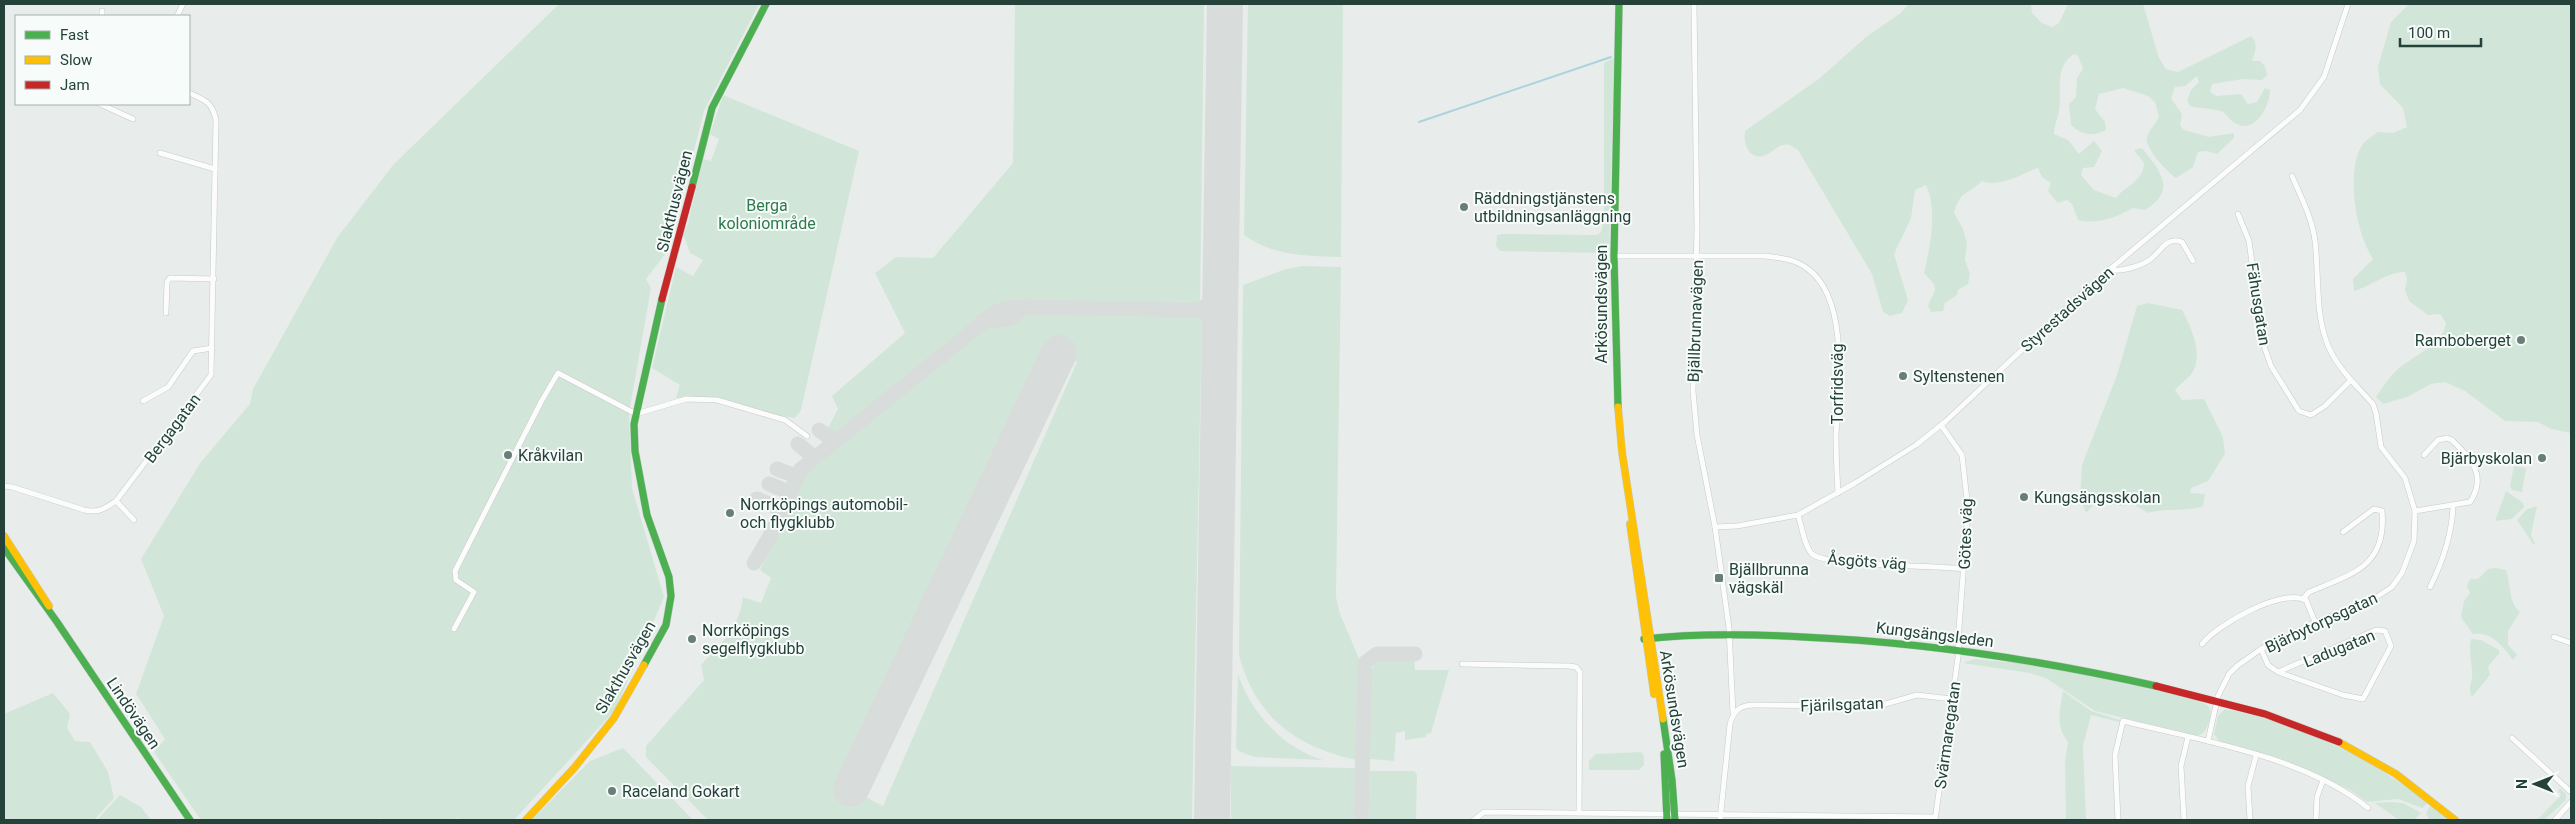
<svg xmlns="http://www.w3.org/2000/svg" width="2575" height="824" font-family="Roboto,sans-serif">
<rect width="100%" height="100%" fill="#e8edeb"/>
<g fill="#d1e6d8" fill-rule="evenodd">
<polygon points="559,4 759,4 704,111 669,249 646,279 651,288 629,413 632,488 664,597 615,710 514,820 463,820 456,818 454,820 384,820 380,818 379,820 201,820 154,752 165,739 136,694 164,616 141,559 201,462 250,404 253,389 337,238 393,165"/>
<polygon points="1015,4 1204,4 1200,303 1074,301 1001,304 837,435 828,428 838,409 832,396 905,333 875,273 896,257 933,258 1013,163"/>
<path d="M1248 4H1343L1341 257C1307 256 1273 256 1244 235Z"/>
<path d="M1908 4H2031L2032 13 2042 23 2052 27 2059 23 2068 4H2143L2159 58 2166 69 2178 72 2251 36C2259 44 2255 51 2252 61H2260L2265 66 2267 75 2262 80 2243 79 2212 84 2210 92 2216 96 2241 94 2248 104 2257 102 2265 88 2270 90C2270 108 2252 138 2232 121 2227 117 2227 114 2221 111 2211 108 2200 109 2190 106L2187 101 2191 90 2199 82 2197 76 2185 86 2175 87 2171 98 2182 114 2180 125 2184 130 2209 137 2234 133V138L2217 154 2206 151 2198 152 2193 167 2176 178C2168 173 2143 146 2147 137 2149 130 2156 124 2159 117L2155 102 2148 96 2123 88 2099 94 2095 109 2105 122 2106 130C2093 137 2081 135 2071 125L2069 104 2076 97 2077 78 2083 69 2078 56 2074 54C2054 67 2062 91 2059 110 2058 118 2054 126 2054 134L2068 140 2079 154 2094 141 2102 151 2094 167 2083 168 2081 175 2094 190 2116 198C2126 185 2143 182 2144 163L2134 150 2142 148C2160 171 2178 190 2145 210L2133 208C2117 217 2096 225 2078 220L2072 204 2067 200 2058 203 2048 191 2051 183 2042 177 2038 168C2021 174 2000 188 1982 181 1967 196 1961 189 1954 213L1963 229 1967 243 1965 260 1970 274 1968 284 1958 290 1957 295 1945 303 1943 311 1931 312 1928 306 1935 290 1934 284 1924 273C1930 246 1938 211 1926 185L1915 190 1911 218 1894 254 1908 300 1902 313 1890 316 1883 312 1872 274 1798 150C1793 147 1789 143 1783 145 1777 146 1772 152 1766 155 1749 161 1743 144 1745 131L1820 78 1866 37 1901 13Z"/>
<path d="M2409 4H2571V433L2551 429 2538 422 2505 421 2465 391 2445 382 2431 384 2407 397 2383 404 2376 397C2383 387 2389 377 2398 369 2414 355 2443 345 2446 323L2440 314 2428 315 2409 301 2405 290 2407 279 2405 272C2387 272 2371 286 2354 291L2353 279 2373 259C2356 233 2346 175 2361 147 2364 141 2372 136 2378 132L2393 133 2407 127 2403 108 2380 84 2378 67 2391 22Z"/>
<polygon points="1614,58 1609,251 1604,253 1500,251 1496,246 1497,235 1503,234 1597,235 1601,232 1604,220 1604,63"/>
<polygon points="723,95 859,151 801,410 795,418 775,415 721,398 676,398 680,385 652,368 676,267 693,276 703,260 690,253 683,234 688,224 703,159 711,161 719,139 710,134"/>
<path d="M1302 266 1341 267 1336 597 1340 614 1363 668 1359 669 1357 760C1296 747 1255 717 1239 655L1243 285 1283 270Z"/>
<path d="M2148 303 2182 310C2191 327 2204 354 2192 373 2188 379 2180 384 2175 390L2182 400 2204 399 2223 437 2225 454 2208 481 2191 488 2190 493 2205 494 2203 506C2184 513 2167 507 2148 513L2133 504C2120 508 2112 505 2100 498L2086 513 2080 497 2082 465 2117 375 2137 306Z"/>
<path d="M1097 310 1202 313 1192 820H708L646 757V746L704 680 701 665C721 644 740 627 743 597L761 603 771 578 760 570 795 489 807 470 988 326 1007 325 1029 311ZM1046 347 1077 362 883 806 839 783Z"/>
<polygon points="2514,466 2526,468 2522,492 2512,490 2510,486"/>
<polygon points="2506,491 2523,503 2524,507 2512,519 2495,521"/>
<polygon points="2537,506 2531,535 2535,544 2533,544 2517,520 2527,509"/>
<path d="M2496 568 2506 570C2511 584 2508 602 2520 612L2508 631V645L2517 655 2513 660C2504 647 2490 630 2473 634L2461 617 2464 601 2470 593 2467 586 2470 579H2478L2488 569Z"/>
<path d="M2471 639 2481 640 2499 650V654L2488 666 2490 675 2472 697C2467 686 2473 682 2472 673 2472 660 2468 652 2471 639Z"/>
<polygon points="1387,657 1414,658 1415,670 1449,670 1431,733 1426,734 1426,737 1405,740 1405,731 1396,733 1394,761 1370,759 1371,672 1375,664"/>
<path d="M1975 659C2001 662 2029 663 2055 667 2076 671 2202 695 2209 707 2213 713 2208 727 2204 732 2201 736 2198 735 2194 735L2095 711 2046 678 2030 673 1963 663Z"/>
<path d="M1238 674C1251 713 1283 748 1323 760L1255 757 1238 751 1236 747Z"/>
<path d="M2063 691 2091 711 2123 721V723L2091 715 2083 746 2086 820H2066L2065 761 2068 742C2055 725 2060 711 2063 691Z"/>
<polygon points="53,693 70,714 67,728 75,741 90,742 108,772 114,798 94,820 6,820 4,819 4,714"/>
<path d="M2225 709C2298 722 2370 758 2428 803L2422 808 2398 799 2367 802 2349 789 2288 763 2219 741 2214 734 2218 716Z"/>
<polygon points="623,748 693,820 532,820 590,761"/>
<polygon points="1641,752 1644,756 1644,765 1639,770 1589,770 1589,761 1596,754"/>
<polygon points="1231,766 1357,768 1356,820 1231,820"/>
<polygon points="1370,771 1414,771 1417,775 1416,820 1368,820"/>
<polygon points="2560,788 2566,794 2566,800 2544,820 2537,820 2561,795 2558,791"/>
<polygon points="120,795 141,807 151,820 97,820"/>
<polygon points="2390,802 2403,803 2421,813 2414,820 2399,820 2375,803"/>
<polygon points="2430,806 2431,806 2449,820 2429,820 2426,813"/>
</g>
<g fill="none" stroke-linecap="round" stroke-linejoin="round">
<polyline stroke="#a9d4db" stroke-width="2" points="1419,122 1611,57"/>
<g stroke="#d8dddc" stroke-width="15">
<path d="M1196 310C1221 305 1219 275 1221 255"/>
<polyline points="982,321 1009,319 1025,307"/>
<polyline points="819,430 835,441"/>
<polyline points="798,444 815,458"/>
<polyline points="777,469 796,476"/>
<polyline points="769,484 789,492"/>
<polyline points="757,499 781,509"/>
<path d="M754 563 770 536 801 469 997 311 1006 308 1025 307 1201 310C1222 318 1219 340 1219 359"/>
<polyline points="1361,820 1365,663 1377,654 1415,654"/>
</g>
<g stroke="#d8dddc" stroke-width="36">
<polyline points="851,789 1059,353"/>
<polyline points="1212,820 1225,4"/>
</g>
<g stroke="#c5cac8" stroke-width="6">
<g id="street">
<polyline points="1694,4 1697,228 1693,391 1697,435 1715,527 1729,628 1733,714"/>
<polyline points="102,11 102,16"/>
<polyline points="177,16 183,4"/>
<polyline points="100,104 133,119"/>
<polyline points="160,153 215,169"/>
<polyline points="2238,214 2249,241 2263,343 2271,366 2299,411 2311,415 2325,406 2351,380"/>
<path d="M1614 256H1765C1781 258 1795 259 1808 269 1850 300 1838 390 1836 436 1836 455 1837 474 1838 493"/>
<path d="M2109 269C2120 273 2145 265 2153 257 2162 249 2167 237 2182 242L2193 261"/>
<polyline points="166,313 167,282 170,278 214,279"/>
<polyline points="143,401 168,387 193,351 212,348"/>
<path d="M4 486 12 487 84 510C99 513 104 509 116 501L211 375 216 120C212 102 205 100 189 93"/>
<polyline points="116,501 134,520"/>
<path d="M2415 511 2470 502C2488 475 2470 458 2452 440L2447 438 2438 440 2424 455"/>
<path d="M1798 515C1802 526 1804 546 1812 554 1827 567 1937 565 1964 569"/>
<polyline points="1715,527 1737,526 1798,515 1855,483 1916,445 1946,421 2090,286 2300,110 2324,77 2348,4"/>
<path d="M2430 587C2443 561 2452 535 2453 506"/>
<path d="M2303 599 2309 592C2352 574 2387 567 2382 511L2374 509 2343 532"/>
<polyline points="454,629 474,592 456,580 455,571 541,402 558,373 636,414 686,399 717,400 785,420 807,436"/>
<polyline points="2554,637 2571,643"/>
<path d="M2202 644C2217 625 2281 588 2306 600L2315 622"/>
<polyline points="2261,649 2268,665 2278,672 2376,630 2385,631 2391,646 2363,699 2343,695 2278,672"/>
<polyline points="1462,664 1569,666 1576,667 1580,672 1579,813"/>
<polyline points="2512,738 2571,792"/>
<path d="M2208 741 2218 696 2229 674 2237 666 2261 649 2314 623 2375 598 2392 587 2402 573 2414 541 2415 511 2405 478 2381 447 2376 413 2373 404C2356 385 2336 367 2327 343 2315 311 2319 274 2315 241 2312 218 2301 197 2292 176"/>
<polyline points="1474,820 1484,812 1935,817"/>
<path d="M1720 820 1730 724C1734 710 1740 705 1755 705L1863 706 1882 705 1917 695 1952 699"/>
<polyline points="1935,820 1959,650 1958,641 1968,509 1962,455 1941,425"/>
<path d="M2118 820 2115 755 2123 721C2200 740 2306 757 2368 808"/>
<polyline points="2184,820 2181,766 2188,737"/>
<polyline points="2250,820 2248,786 2256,756"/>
<polyline points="2316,820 2317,797 2323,780"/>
<polyline points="2555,820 2571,802"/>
</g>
</g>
<g stroke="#c3cbc8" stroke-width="8">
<g id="fast">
<polyline points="692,187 712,108 766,4"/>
<polyline points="1618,407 1614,256 1619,4"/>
<polyline points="4,548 57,622 190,820"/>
<path d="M1644 639C1697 633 1750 634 1803 637 1922 642 2040 660 2156 686"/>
<polyline points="644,665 666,625 671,596 669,577 647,515 635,451 634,424 662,299"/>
<polyline points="1663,719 1672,780 1675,820"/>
<polyline points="1664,754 1667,820"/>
</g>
</g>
<g stroke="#c3cbc8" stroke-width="8">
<g id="slow">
<polyline points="1618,407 1622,452 1663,719"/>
<polyline points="1630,524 1654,694"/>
<polyline points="4,536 49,606"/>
<polyline points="2339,742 2396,774 2455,820"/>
<polyline points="526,820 575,767 614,718 644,665"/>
</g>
</g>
<g stroke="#c3cbc8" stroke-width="8">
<g id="jam">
<polyline points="662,299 692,187"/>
<polyline points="2156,686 2265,714 2339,742"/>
</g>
</g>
<use href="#street" stroke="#fcfcfc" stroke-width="5"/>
<use href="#fast" stroke="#4caf50" stroke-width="7"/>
<use href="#slow" stroke="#ffc107" stroke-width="7"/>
<use href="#jam" stroke="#c62828" stroke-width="7"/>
</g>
<g fill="#697e78" stroke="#f7fbf9" stroke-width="2">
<circle cx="1464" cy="207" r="5"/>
<circle cx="2521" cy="340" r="5"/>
<circle cx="1903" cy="376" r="5"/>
<circle cx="508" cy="455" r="5"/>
<circle cx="2542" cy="458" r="5"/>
<circle cx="2024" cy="497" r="5"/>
<circle cx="730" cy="513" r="5"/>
<rect x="1714" y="573" width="10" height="10" rx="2.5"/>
<circle cx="692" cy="639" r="5"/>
<circle cx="612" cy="791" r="5"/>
</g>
<g text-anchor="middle" stroke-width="4" stroke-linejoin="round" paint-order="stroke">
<g font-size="16" fill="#24423a" stroke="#f7fbf9" text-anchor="start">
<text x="1474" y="204">Räddningstjänstens<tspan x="1474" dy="18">utbildningsanläggning</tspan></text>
<text x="2511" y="346" text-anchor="end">Ramboberget</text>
<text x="1913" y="382">Syltenstenen</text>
<text x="518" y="461">Kråkvilan</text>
<text x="2532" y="464" text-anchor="end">Bjärbyskolan</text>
<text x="2034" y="503">Kungsängsskolan</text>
<text x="740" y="510">Norrköpings automobil-<tspan x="740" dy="18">och flygklubb</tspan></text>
<text x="1729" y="575">Bjällbrunna<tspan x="1729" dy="18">vägskäl</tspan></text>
<text x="702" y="636">Norrköpings<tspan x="702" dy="18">segelflygklubb</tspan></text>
<text x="622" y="797">Raceland Gokart</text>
</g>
<g font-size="16" fill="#24423a" stroke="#f7fbf9">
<text transform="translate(674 201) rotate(-76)" y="6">Slakthusvägen</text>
<text transform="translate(1601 304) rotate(-90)" y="6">Arkösundsvägen</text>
<text transform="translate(2259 304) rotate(81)" y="6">Fähusgatan</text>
<text transform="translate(2067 309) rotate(-42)" y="6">Styrestadsvägen</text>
<text transform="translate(1695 321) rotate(-88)" y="6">Bjällbrunnavägen</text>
<text transform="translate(1837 384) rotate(-90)" y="6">Torfridsväg</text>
<text transform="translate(172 428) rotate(-53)" y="6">Bergagatan</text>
<text transform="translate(1965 534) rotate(-88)" y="6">Götes väg</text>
<text transform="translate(1867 561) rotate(4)" y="6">Åsgöts väg</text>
<text transform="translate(2321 622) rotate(-25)" y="6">Bjärbytorpsgatan</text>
<text transform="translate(1935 634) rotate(7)" y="6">Kungsängsleden</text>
<text transform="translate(2339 648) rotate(-22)" y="6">Ladugatan</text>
<text transform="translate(625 667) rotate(-60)" y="6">Slakthusvägen</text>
<text transform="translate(1842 704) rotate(-2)" y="6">Fjärilsgatan</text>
<text transform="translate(1675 709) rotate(81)" y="6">Arkösundsvägen</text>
<text transform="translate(134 713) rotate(56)" y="6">Lindövägen</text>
<text transform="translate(1947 735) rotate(-82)" y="6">Svärmaregatan</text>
</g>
<g font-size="16" fill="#2d7a4b" stroke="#f7fbf9">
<text x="767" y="211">Berga<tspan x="767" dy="18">koloniområde</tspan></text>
</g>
</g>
<rect width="2575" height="824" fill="none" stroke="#24423a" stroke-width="10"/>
<rect x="15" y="15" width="175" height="90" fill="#f7fbf9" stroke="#a3b1ad"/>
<rect x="25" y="31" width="25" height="8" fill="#4caf50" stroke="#a3b1ad"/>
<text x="60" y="40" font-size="15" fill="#24423a">Fast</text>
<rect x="25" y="56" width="25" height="8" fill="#ffc107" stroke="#a3b1ad"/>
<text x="60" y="65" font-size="15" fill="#24423a">Slow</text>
<rect x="25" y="81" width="25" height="8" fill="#c62828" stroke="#a3b1ad"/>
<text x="60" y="90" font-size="15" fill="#24423a">Jam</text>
<g transform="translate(2535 784) rotate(270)" stroke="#f7fbf9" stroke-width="4" paint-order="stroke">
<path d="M0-4L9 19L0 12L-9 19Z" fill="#24423a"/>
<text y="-8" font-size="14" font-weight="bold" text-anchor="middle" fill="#24423a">N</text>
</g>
<path d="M2400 38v8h81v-8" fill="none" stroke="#24423a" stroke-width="2.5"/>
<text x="2408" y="38" font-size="15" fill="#24423a" stroke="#f7fbf9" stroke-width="4" paint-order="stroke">100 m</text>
</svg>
